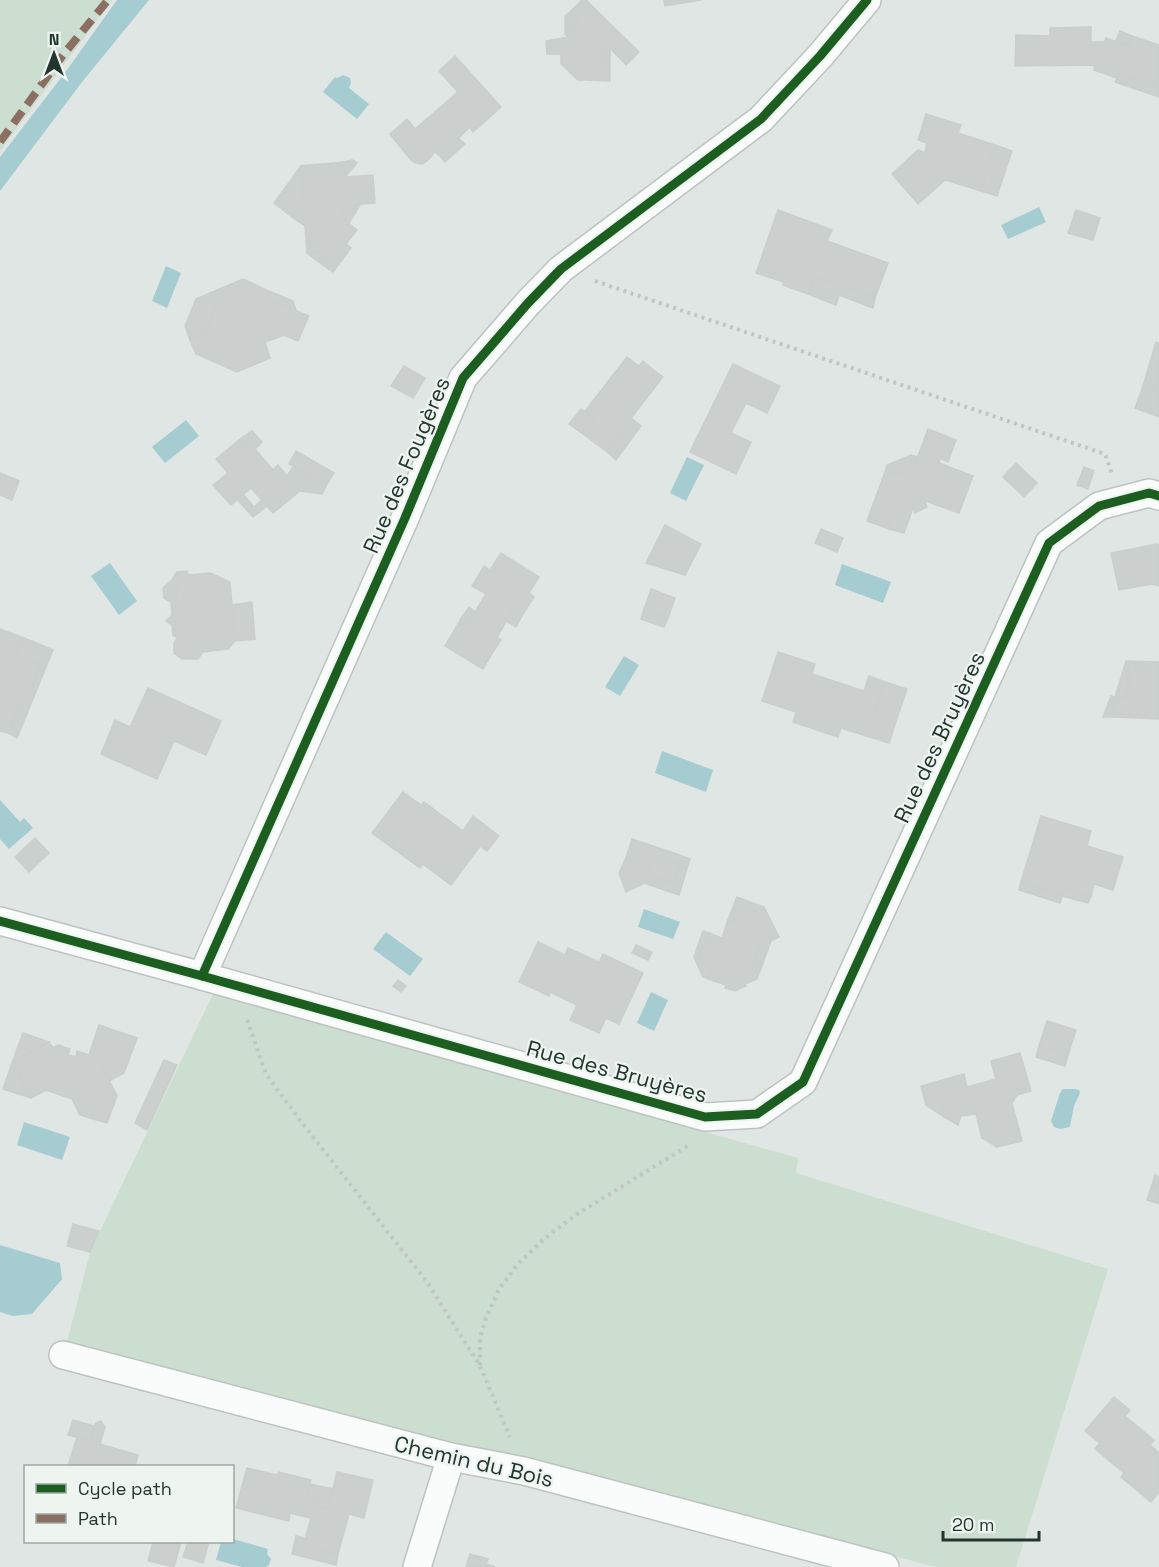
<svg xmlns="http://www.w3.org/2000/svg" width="1159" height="1567" font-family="'Space Grotesk',sans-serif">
<rect width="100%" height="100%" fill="#e0e6e3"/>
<g fill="#cbded0">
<polygon points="0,0 112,0 0,151"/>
<polygon points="213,994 798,1158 796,1173 1108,1269 1016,1567 937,1567 66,1346 90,1252"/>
</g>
<g fill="#a5ccd0">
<polygon points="117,0 149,0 82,82 0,191 0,157 64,74"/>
<polygon points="343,75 350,78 351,83 349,88 369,104 357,119 323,92 335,77 337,78"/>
<polygon points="1039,207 1046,222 1008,239 1001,225"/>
<polygon points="166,266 181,273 167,308 152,301"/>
<polygon points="186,420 199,436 165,463 152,447"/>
<polygon points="687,457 704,465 686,501 670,493"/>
<polygon points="110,563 137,601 119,615 91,576"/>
<polygon points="842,564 891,582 883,603 835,585"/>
<polygon points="624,656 639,665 620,696 605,687"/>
<polygon points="662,751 713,770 706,792 655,773"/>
<polygon points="0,800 20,822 24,818 33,828 9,849 0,839"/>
<polygon points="644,909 680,922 673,939 638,927"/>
<polygon points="386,932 423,959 410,976 373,949"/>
<polygon points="651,992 668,1000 654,1031 637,1023"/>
<polygon points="1063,1089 1075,1089 1079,1090 1080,1093 1074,1106 1070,1127 1060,1129 1054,1127 1051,1121 1060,1093"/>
<polygon points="24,1122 70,1137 62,1160 17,1145"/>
<polygon points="0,1245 60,1263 62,1279 32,1314 13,1316 0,1312"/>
<polygon points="233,1539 268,1549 267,1554 271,1559 269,1565 266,1567 242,1567 216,1560 221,1542 232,1542"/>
</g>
<g fill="#cbcfcd" stroke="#c9cfcc" stroke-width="1.5">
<polygon points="582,0 586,0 639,52 626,65 608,46 601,53 608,59 588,80 578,80 561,64 561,49 571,40 565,34 579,19 571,11"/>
<polygon points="664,0 701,0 665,6"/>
<polygon points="571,11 579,19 565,34 565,16"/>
<polygon points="1091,27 1091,42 1104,42 1106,38 1128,46 1132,36 1159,45 1159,74 1155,85 1119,74 1117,78 1094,70 1095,65 1015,66 1016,35 1050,36 1050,28"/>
<polygon points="1120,31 1132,36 1128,46 1116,41"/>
<polygon points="568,37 571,40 561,49 561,54 547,54 546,41"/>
<polygon points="608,46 610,49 610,81 588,80 608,59 601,53"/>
<polygon points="455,56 501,107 473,132 470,127 440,156 435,152 427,161 422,164 415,163 410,159 390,134 407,119 415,129 458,92 439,71"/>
<polygon points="1119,74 1155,85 1159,74 1159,97 1115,82"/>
<polygon points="926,114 961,125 958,133 995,145 984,182 954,172 918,204 892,174 918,150 925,153 927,143 918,140"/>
<polygon points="459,139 465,144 445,162 440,156"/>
<polygon points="995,145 1012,151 997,196 981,191"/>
<polygon points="352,160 357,163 345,177 343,162"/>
<polygon points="343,162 345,177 373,175 375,203 347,205 339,216 357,230 346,244 351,248 333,272 323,265 329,257 323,252 307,253 305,226 292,217 302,203 301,185 304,185 301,166"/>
<polygon points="301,166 304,185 301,185 302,203 292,217 274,203"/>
<polygon points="954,172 984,182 981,191 945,180"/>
<polygon points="347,205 360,205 349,223 339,216"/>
<polygon points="778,210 832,230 827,241 888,263 875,298 815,277 808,294 783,285 784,282 756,273"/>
<polygon points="1076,210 1100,218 1093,240 1068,233"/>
<polygon points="323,252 329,257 323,265 307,253"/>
<polygon points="815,277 875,298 873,308 839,295 836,305 808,294"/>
<polygon points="243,279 271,292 268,299 309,316 298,341 284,335 265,342 270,358 237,372 196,354 190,340 205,334 216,308 210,293"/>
<polygon points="271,292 293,301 296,310 268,299"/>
<polygon points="210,293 216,308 205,334 190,340 185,326 196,299"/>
<polygon points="1156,342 1159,343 1159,391 1143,386"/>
<polygon points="627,357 639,366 643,361 656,372 645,386 652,391 631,418 636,422 623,439 618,435 606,451 582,433 594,418 585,411"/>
<polygon points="733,364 780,386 767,413 746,403 731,433 751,442 736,474 690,452"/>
<polygon points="404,366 425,378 413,398 391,386"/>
<polygon points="656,372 663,377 652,391 645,386"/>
<polygon points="1143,386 1159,391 1159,417 1135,408"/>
<polygon points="581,409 594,418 582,433 569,424"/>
<polygon points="636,422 641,426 616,460 606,451 618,435 623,439"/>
<polygon points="928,429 956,440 948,462 940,458 939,463 973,476 959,513 925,501 923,498 912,505 913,508 904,533 889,529 892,517 871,510 885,472 895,475 914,467"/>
<polygon points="252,431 262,442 251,453 239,440"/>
<polygon points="239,440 251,453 255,449 273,470 278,465 300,491 273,513 251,488 231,505 213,485 228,473 216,459"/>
<polygon points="296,451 334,473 326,486 289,464"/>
<polygon points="911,455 918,457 914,467 895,475 885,472 887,465"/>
<polygon points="1016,463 1037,483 1024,497 1003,477"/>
<polygon points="293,467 326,486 322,494 300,491 287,476"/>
<polygon points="1084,467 1094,471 1088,489 1077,485"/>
<polygon points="0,473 19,481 12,500 0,495"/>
<polygon points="243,494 254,507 262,500 267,506 253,517 237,499"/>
<polygon points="923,498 927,507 915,513 912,505"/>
<polygon points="871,510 892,517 889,529 867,521"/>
<polygon points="665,525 701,544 685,575 646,563"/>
<polygon points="821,529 843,538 837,552 815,543"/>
<polygon points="1157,544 1159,545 1159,586 1152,584 1119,590 1111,553"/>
<polygon points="501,553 539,577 529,593 534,597 522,616 513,610 497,637 501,640 490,657 486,654 478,666 445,646 462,617 469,622 486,594 472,586 484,566 490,570"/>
<polygon points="187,571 188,575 210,573 230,582 235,641 228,649 203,652 203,641 197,637 178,638 173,635 172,625 166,621 172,615 171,602 177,598 176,585 171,581 177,572"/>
<polygon points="171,581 176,585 177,598 171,602 164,598 163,588"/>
<polygon points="651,589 675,598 668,618 644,609"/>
<polygon points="252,602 255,639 235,641 232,605"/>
<polygon points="469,607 475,612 469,622 462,617"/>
<polygon points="644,609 668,618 664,627 641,619"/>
<polygon points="513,610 522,616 516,627 506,621"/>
<polygon points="0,629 24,638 17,655 41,664 26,700 22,699 8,733 0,731"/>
<polygon points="197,637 203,641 203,652 198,659 182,659 174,653 174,642 178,638"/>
<polygon points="24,638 53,650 17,738 8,733 22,699 26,700 41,664 17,655"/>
<polygon points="778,652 815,664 812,674 864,691 869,676 885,682 875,712 897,718 889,743 841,728 838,737 793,722 796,712 762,701"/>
<polygon points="486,654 490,657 483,669 478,666"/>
<polygon points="1126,661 1129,661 1128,697 1115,697"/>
<polygon points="1129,661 1159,662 1159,719 1114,717 1115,697 1128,697"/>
<polygon points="885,682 907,689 897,718 875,712"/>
<polygon points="148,688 221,721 206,755 174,741 157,779 101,754 115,720 130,727"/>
<polygon points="1111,696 1115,697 1114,717 1103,717"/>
<polygon points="403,792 421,805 424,802 463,831 473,816 499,836 487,851 480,846 451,885 423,864 429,856 400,834 390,846 372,833"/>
<polygon points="1041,816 1091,831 1087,846 1123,857 1113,890 1094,884 1091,896 1064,888 1062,896 1021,882"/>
<polygon points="400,834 429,856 420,868 390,846"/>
<polygon points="35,838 49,853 29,872 15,857"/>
<polygon points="632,839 671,852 668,860 681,864 674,884 648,875 651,866 626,858"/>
<polygon points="671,852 690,859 679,895 644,883 626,892 619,873 626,858 651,866 648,875 674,884 681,864 668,860"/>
<polygon points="1021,882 1062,896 1060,903 1019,890"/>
<polygon points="1064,888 1091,896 1088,903 1062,896"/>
<polygon points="737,897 764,907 731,922 728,920"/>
<polygon points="764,907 779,937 759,947 752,964 762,966 757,979 745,984 746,986 735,991 725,988 726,985 708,979 713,964 699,959 709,933 722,938 728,920 731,922"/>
<polygon points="703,931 709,933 699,959 713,964 708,979 703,977 694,957"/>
<polygon points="771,941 762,966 752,964 759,947"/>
<polygon points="538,942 565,955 568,948 599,962 603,954 643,973 619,1024 606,1018 599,1033 570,1020 577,1005 550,992 549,996 519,982"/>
<polygon points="636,945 652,952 648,960 632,953"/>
<polygon points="398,980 406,986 401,992 393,986"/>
<polygon points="1047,1021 1076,1030 1068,1055 1039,1046"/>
<polygon points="99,1025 137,1038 124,1073 109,1081 98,1058 89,1055"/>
<polygon points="23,1033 49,1042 12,1063"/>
<polygon points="49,1042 53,1048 58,1045 70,1049 68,1055 76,1057 77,1051 98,1058 117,1096 80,1115 72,1099 46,1090 31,1098 12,1063"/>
<polygon points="1039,1046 1068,1055 1065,1066 1036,1057"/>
<polygon points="1020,1053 1031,1091 1017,1095 1012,1103 1019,1129 1003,1133 997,1147 982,1138 976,1114 961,1116 958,1125 944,1117 940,1102 926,1105 921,1086 964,1074 967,1087 996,1079 991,1061"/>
<polygon points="164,1060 177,1065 147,1130 135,1123"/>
<polygon points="12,1063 31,1098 3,1089"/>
<polygon points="117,1096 107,1123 80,1115"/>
<polygon points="940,1102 944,1117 926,1105"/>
<polygon points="1019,1129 1022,1141 997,1147 1003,1133"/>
<polygon points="1155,1175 1159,1177 1159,1187 1152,1185"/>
<polygon points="1152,1185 1159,1187 1159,1204 1147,1200"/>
<polygon points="73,1224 99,1231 90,1252 67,1246"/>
<polygon points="1114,1397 1130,1410 1125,1416 1154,1440 1150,1445 1159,1453 1159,1492 1151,1502 1121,1477 1129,1468 1085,1431"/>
<polygon points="73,1420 94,1426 90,1441 68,1435"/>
<polygon points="101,1421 105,1427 100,1444 138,1455 135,1466 68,1466 77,1437 90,1441 94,1426 96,1423"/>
<polygon points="1100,1443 1129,1468 1124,1473 1095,1449"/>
<polygon points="247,1468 277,1475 279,1472 311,1480 306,1497 318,1499 317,1506 328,1509 337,1472 373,1480 364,1518 349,1514 338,1554 303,1546 311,1518 290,1513 289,1521 236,1508"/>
<polygon points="310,1484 333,1489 328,1509 317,1506 318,1499 306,1497"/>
<polygon points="296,1536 306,1538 303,1546 338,1554 336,1565 292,1554"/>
<polygon points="153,1542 181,1542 174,1567 148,1561"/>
<polygon points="188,1542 203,1542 197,1561 183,1557"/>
<polygon points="203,1542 209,1542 203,1563 197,1561"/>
<polygon points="470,1554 488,1559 486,1564 495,1567 466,1567"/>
</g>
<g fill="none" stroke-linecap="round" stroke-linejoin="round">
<g stroke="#bdc3c0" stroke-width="30">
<g id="street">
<polyline points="0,921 202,976 705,1117 757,1114 803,1082 1049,543 1099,506 1149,493 1159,496"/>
<polyline points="202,976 405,518 463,378 528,303 561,269 761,119 820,56 867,0"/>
<polyline points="63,1355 451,1457 524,1471 885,1567"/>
<polyline points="417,1567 451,1457"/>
</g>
</g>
<g stroke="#bfc6c3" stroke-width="4" stroke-dasharray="3 4.5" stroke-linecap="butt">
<polyline points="595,281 1105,454 1112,474"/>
<polyline points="247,1020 266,1074 299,1119 427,1282 480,1366 510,1437"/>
<polyline points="480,1365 480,1338 486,1318 499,1289 518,1264 545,1238 577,1214 691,1144"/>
</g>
<use href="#street" stroke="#fafbfb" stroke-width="27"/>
<polyline stroke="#8d6e63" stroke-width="8" stroke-dasharray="15 8" stroke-linecap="butt" points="0,142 63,55 108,0"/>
<g stroke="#eef5f1" stroke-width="13">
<g id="cycleway">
<polyline points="0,921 202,976 705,1117 757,1114 803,1082 1049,543 1099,506 1149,493 1159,496"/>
<polyline points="202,976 405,518 463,378 528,303 561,269 761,119 820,56 867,0"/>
</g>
</g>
<use href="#cycleway" stroke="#1b5e20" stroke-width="9"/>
</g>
<g text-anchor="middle" stroke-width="4.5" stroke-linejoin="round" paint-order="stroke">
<g font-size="22" fill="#22362f" stroke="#eef5f1">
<text transform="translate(406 465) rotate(-67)" y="8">Rue des Fougères</text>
<text transform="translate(939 737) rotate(-65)" y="8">Rue des Bruyères</text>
<text transform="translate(617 1071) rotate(15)" y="8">Rue des Bruyères</text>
<text transform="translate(474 1461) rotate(13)" y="8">Chemin du Bois</text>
</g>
</g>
<rect x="24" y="1465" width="210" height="78" fill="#eef5f1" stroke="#9ca9a3" stroke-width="1.5"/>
<rect x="36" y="1484" width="30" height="9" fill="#1b5e20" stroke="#9ca9a3" stroke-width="1.5"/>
<text x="78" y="1495" font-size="18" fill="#22362f">Cycle path</text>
<rect x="36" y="1514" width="30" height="9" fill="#8d6e63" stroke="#9ca9a3" stroke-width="1.5"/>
<text x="78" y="1525" font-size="18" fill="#22362f">Path</text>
<g transform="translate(54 54)" stroke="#eef5f1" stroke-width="4.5" paint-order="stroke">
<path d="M0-4.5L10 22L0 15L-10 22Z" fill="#22362f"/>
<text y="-9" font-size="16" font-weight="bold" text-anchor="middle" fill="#22362f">N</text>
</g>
<path d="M943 1531v9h96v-9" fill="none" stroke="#22362f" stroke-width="3"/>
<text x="952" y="1531" font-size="18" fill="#22362f" stroke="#eef5f1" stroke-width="4.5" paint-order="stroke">20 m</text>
</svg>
